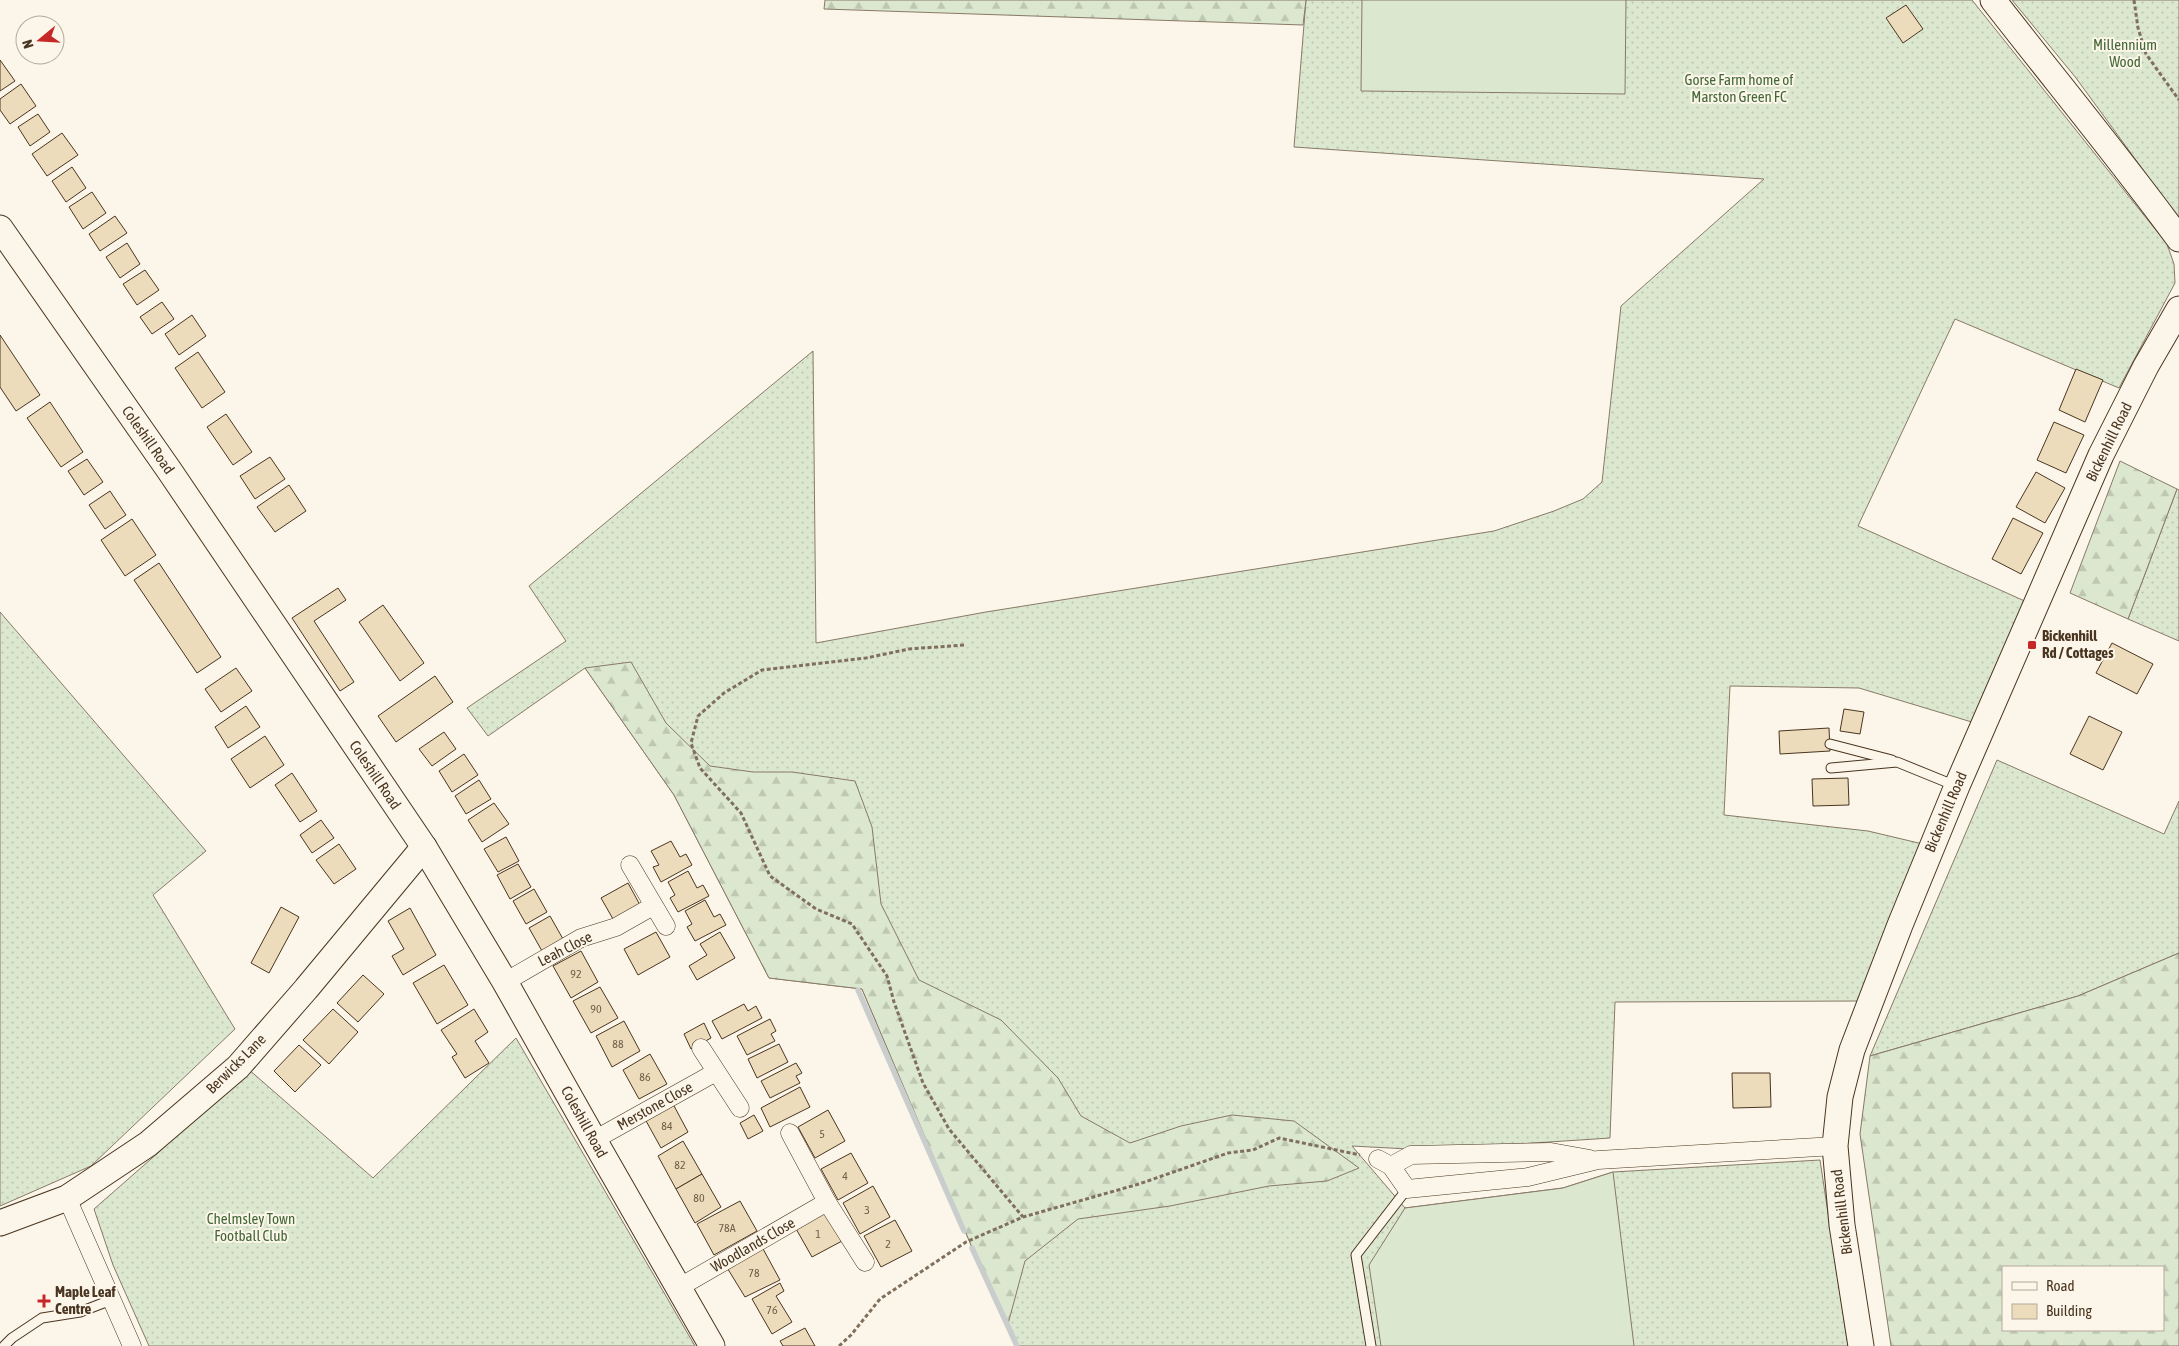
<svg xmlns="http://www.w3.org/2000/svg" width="2179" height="1346" font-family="'Asap Condensed',sans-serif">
<defs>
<pattern id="grass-dots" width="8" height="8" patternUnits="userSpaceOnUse" patternTransform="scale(1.25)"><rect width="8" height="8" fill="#dce7d0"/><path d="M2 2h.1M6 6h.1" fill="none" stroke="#bec7b2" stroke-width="1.8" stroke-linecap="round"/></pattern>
<pattern id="forest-firs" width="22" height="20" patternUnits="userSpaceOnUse" patternTransform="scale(1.25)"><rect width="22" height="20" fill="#dce7d0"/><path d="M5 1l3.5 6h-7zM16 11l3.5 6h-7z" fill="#bec7b2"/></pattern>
</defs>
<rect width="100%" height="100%" fill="#fbf6e9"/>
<g fill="url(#grass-dots)" stroke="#887966">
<polygon points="1306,0 1972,0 2167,244 2174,264 2175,283 2119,388 1955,319 1858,526 2029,603 1975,723 1859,688 1730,686 1724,815 1868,831 1927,845 1860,1001 1615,1002 1610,1138 1427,1150 1352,1146 1405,1208 1563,1188 1613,1172 1820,1160 1848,1346 1017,1346 974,1252 862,989 769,978 674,795 585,668 488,736 467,708 566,641 529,586 813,351 816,643 986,612 1494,531 1554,511 1583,499 1602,482 1621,306 1764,179 1294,147"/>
<polygon points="2012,0 2179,0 2179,219 2076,78"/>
<polygon points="2177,489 2179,490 2179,641 2128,619"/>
<polygon points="0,612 206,851 153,895 235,1029 91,1166 0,1206"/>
<polygon points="1997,760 2164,834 2179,801 2179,953 2078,996 1870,1056"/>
<polygon points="516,1038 695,1346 149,1346 113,1265 94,1209 159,1152 247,1068 373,1178"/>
</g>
<g fill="url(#forest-firs)" stroke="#887966" fill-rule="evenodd">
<polygon points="825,0 1306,0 1303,25 824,9"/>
<polygon points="2120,461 2177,489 2128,619 2070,593"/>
<polygon points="631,662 666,723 710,766 753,772 792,772 855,781 872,827 881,904 919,980 1001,1020 1058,1078 1081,1116 1130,1143 1181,1126 1232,1115 1294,1121 1359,1168 1327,1181 1269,1186 1170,1206 1078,1219 1025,1261 1008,1324 974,1252 862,989 769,978 674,795 585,668"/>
<path d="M2179 953V1346H1891L1860 1134 1870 1056 2078 996ZM2163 1267V1330H2003V1267Z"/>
</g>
<g fill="#dce7d0" stroke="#887966">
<polygon points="1362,0 1626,0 1625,94 1361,91"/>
<polygon points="1613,1172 1634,1346 1381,1346 1369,1265 1405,1208 1563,1188"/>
</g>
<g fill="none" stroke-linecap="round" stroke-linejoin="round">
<g stroke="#c9cecd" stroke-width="5.5">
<polyline points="858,990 964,1231"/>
<polyline points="972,1248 1017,1346"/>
</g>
</g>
<g fill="#ecdcbc" stroke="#4a3520">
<polygon points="1906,5 1923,29 1903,43 1886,18"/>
<polygon points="0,60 15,81 0,91"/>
<polygon points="21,84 36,106 10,124 0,110 0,99"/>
<polygon points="38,114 50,132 30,146 18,127"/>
<polygon points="62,133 78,155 47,176 32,154"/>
<polygon points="72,167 86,188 66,202 52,181"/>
<polygon points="92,192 106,213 83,229 69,207"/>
<polygon points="115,216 127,233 100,251 89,234"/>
<polygon points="127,243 140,264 120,278 106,257"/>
<polygon points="145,270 159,290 137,305 123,284"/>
<polygon points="162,302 174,319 152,334 140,317"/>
<polygon points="192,315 206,336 179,355 165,334"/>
<polygon points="0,335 40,395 16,411 0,387"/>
<polygon points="198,352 225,392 202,408 175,368"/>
<polygon points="2076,369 2103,380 2085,422 2059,410"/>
<polygon points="50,402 83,452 61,467 27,418"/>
<polygon points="226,414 252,452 233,465 207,427"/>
<polygon points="2054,422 2084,435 2066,473 2037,460"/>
<polygon points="270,457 285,479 255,499 240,476"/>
<polygon points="87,459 103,482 84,495 68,471"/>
<polygon points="2036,472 2065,488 2045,523 2016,507"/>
<polygon points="289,485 306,511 275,532 257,507"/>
<polygon points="110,491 126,515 105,529 89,505"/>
<polygon points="2013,518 2043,533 2021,574 1992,559"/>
<polygon points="132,519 156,555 125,576 101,540"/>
<polygon points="159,563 221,657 197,673 134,580"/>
<polygon points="338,588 346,600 314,621 354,682 340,691 292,618"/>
<polygon points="383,605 424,663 400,681 359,622"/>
<polygon points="2112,643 2153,664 2137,694 2096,673"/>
<polygon points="236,668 252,691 221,712 205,689"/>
<polygon points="435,676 453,702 396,742 378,716"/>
<polygon points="246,706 260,727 228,748 215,727"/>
<polygon points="1844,709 1864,712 1860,734 1840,731"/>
<polygon points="2089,716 2122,732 2103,770 2070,754"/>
<polygon points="1829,728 1830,751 1780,754 1779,731"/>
<polygon points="444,732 456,749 432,766 419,749"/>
<polygon points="265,736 284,765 250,788 231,759"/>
<polygon points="464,754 478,775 452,792 439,771"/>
<polygon points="292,773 317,811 300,822 275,785"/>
<polygon points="1848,778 1849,805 1813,806 1812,779"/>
<polygon points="479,780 491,799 466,814 455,796"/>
<polygon points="494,803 509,824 482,842 468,820"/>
<polygon points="321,820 334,838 312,853 300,835"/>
<polygon points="506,837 519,861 498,872 484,849"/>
<polygon points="671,841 680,857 686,854 692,865 661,882 653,867 659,865 651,851"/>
<polygon points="339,844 356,869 334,884 316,860"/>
<polygon points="518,864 531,887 510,899 497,875"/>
<polygon points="688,871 697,888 703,885 709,896 678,912 670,898 675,895 668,882"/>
<polygon points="628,883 640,905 613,919 601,898"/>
<polygon points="534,889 547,912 526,924 513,901"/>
<polygon points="705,900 714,917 720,914 726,925 695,941 687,927 692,924 685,911"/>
<polygon points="281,907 299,917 269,973 251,963"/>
<polygon points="410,908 436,955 403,975 392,956 404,949 388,921"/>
<polygon points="550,916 563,939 542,951 529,928"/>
<polygon points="656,932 670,957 638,975 624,949"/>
<polygon points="720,932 735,958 697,980 689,966 707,955 700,944"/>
<polygon points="581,951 598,982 571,998 553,966"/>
<polygon points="444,965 468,1005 437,1024 413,983"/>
<polygon points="363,975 384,994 358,1022 337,1003"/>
<polygon points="600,987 618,1018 591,1033 573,1001"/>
<polygon points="744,1004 748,1011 756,1006 762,1018 722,1039 712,1021"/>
<polygon points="333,1009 358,1032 329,1064 303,1040"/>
<polygon points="474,1009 488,1032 475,1041 489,1063 465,1078 452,1057 457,1054 441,1030"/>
<polygon points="770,1019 776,1031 771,1034 775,1041 747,1055 737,1036"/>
<polygon points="624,1021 640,1051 612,1067 596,1036"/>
<polygon points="704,1023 711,1038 691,1049 684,1034"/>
<polygon points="779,1044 788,1062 757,1078 748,1059"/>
<polygon points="299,1045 321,1065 295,1092 274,1071"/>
<polygon points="650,1054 667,1084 639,1099 623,1070"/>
<polygon points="796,1063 802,1073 796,1076 800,1083 770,1098 761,1081"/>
<polygon points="1732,1073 1770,1073 1771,1107 1733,1108"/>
<polygon points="800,1087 810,1107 770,1127 761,1108"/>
<polygon points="673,1104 688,1132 661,1148 645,1119"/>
<polygon points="828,1110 845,1141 815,1158 798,1127"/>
<polygon points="754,1115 763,1131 748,1139 740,1123"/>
<polygon points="683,1141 702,1174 676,1189 658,1156"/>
<polygon points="851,1153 868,1183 838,1200 821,1169"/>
<polygon points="702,1174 721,1207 695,1223 676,1189"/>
<polygon points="873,1186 890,1217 860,1234 843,1203"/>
<polygon points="740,1201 757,1231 714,1255 697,1224"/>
<polygon points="825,1210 842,1241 812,1257 795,1227"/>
<polygon points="895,1220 912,1251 881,1267 864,1236"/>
<polygon points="762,1247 780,1280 745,1297 726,1266"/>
<polygon points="780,1283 784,1291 776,1296 792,1322 772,1334 752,1299"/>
<polygon points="805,1328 815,1346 783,1346 780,1341"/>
</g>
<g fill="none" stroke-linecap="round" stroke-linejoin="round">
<g stroke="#4a3520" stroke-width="11">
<g id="lane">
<polyline points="1830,744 1892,760"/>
<polyline points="1831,768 1897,762 1956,786"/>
<polyline points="4,1346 12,1338 42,1318 80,1312 111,1300"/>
<polyline points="1371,1346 1356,1255 1407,1189"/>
</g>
</g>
<g stroke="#4a3520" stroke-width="19">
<g id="street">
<polyline points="630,865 666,926"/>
<polyline points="505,982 581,938 616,927 653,906"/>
<polyline points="701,1048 740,1108"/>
<polyline points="790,1133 827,1202 865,1262"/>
<polyline points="594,1140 716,1072"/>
<polyline points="1378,1159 1391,1166 1407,1189 1528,1177 1598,1160 1835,1146"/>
<polyline points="1391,1166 1411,1155 1551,1152 1590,1159"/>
<polyline points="67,1198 132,1346"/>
<polyline points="678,1288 827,1202"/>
</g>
</g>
<g stroke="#4a3520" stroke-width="27">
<g id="secondary">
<path d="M1993 0C2055 80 2119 157 2179 239"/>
<polyline points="0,228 169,470 424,847 505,982 594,1140 712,1346"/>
<polyline points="0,1223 67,1198 148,1144 238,1067 306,989 424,847"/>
<polyline points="1861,1346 1842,1225 1835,1146 1840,1097 1852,1050 1900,925 1957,786 2101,455 2146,366 2179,309"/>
</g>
</g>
<g stroke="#7f6f5c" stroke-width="3" stroke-dasharray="4 2.5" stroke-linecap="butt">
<polyline points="2134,0 2138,28 2146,54 2179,100"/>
<polyline points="964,645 909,649 866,658 762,670 724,693 698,716 691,743 700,768 741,813 770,876 816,909 852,924 887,976 894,1002 923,1083 949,1129 1023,1217"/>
<polyline points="839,1346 851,1335 880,1299 966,1242 1023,1217 1139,1184 1228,1153 1253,1150 1279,1138 1360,1155"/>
</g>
<use href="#lane" stroke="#fbf6e9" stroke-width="9"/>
<use href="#street" stroke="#fbf6e9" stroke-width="18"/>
<use href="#secondary" stroke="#fbf6e9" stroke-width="25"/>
</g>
<g fill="#c62828" stroke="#fbf6e9" stroke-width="2">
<rect x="2027" y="640" width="10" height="10" rx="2.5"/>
<path d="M41.5 1293.5h5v5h5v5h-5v5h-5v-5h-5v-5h5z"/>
</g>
<g text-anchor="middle" stroke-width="4" stroke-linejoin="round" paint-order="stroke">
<g font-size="12" fill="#725f47">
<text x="576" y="978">92</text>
<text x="596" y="1013">90</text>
<text x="618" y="1048">88</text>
<text x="645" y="1081">86</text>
<text x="667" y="1130">84</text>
<text x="822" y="1138">5</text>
<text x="680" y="1169">82</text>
<text x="845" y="1180">4</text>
<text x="699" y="1202">80</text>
<text x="867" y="1214">3</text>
<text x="727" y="1232">78A</text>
<text x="818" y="1238">1</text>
<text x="888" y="1248">2</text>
<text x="754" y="1277">78</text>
<text x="772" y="1314">76</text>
</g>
<g font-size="15" fill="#436837" stroke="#fbf6e9">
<text x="2125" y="50">Millennium<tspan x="2125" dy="17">Wood</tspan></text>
<text x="1739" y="85">Gorse Farm home of<tspan x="1739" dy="17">Marston Green FC</tspan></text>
<text x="251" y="1224">Chelmsley Town<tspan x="251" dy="17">Football Club</tspan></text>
</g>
<g font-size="15" fill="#4a3520" stroke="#fbf6e9">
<text transform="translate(148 440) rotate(55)" y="5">Coleshill Road</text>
<text transform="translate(2109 442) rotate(-64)" y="5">Bickenhill Road</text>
<text transform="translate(375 775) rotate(56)" y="5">Coleshill Road</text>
<text transform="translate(1946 812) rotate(-67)" y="5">Bickenhill Road</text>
<text transform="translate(565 949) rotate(-27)" y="5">Leah Close</text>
<text transform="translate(236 1064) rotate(-45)" y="5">Berwicks Lane</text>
<text transform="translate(655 1106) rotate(-29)" y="5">Merstone Close</text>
<text transform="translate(584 1122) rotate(61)" y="5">Coleshill Road</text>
<text transform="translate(1842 1212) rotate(-97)" y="5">Bickenhill Road</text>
<text transform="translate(753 1245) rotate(-30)" y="5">Woodlands Close</text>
</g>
<g font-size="15" font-weight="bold" fill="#4a3520" stroke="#fbf6e9" text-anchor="start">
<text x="2042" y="641">Bickenhill<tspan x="2042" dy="17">Rd / Cottages</tspan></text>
<text x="55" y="1297">Maple Leaf<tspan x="55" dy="17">Centre</tspan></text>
</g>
</g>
<rect x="2002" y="1266" width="162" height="65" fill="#fbf6e9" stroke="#b4a999"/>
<rect x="2012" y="1282" width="25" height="8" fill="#fbf6e9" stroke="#b4a999"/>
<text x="2046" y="1291" font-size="15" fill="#4a3520">Road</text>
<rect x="2012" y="1304" width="25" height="15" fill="#ecdcbc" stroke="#b4a999"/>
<text x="2046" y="1316" font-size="15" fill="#4a3520">Building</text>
<g transform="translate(40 40) rotate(252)"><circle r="24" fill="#fbf6e9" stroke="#b4a999"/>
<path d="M0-4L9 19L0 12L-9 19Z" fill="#c62828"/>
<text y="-8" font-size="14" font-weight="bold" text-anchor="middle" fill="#4a3520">N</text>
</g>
</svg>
